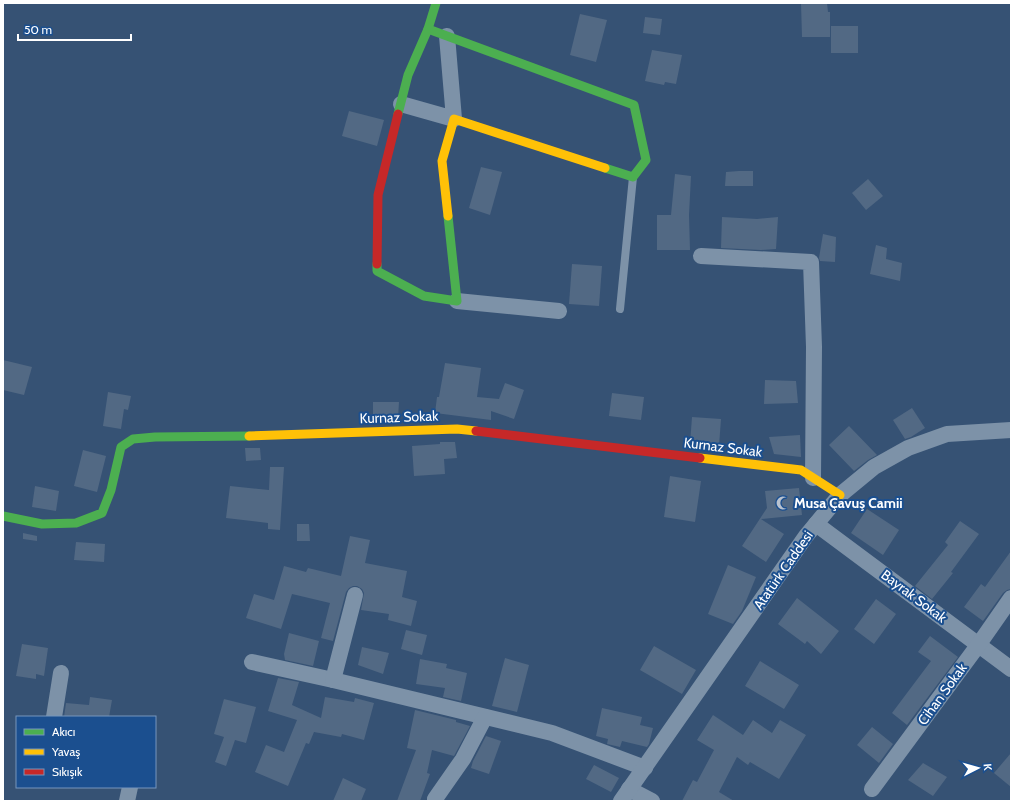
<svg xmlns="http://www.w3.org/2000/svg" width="1014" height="804" font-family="Cabin,sans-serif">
<rect width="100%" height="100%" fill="#365274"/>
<g fill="#526984">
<polygon points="801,3 827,3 828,12 830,12 830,37 802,37"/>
<polygon points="580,14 607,20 596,62 570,55"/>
<polygon points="645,17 662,19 660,35 643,33"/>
<rect x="831" y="26" width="27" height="27"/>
<polygon points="652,50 682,55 676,84 665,82 664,85 645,81"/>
<polygon points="349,111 384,120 377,146 342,136"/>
<polygon points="481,167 502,172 490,215 469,208"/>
<polygon points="739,171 753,171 753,186 725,186 726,172"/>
<polygon points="675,174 691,176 689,215 690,250 657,250 657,215 671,215"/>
<polygon points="868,179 883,196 866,210 852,193"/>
<polygon points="722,217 757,219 778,217 776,249 761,250 721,248"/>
<polygon points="823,234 836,237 835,262 820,261 819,258"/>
<polygon points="876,245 887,248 886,259 902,263 900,281 870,274"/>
<polygon points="572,264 602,266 599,306 569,304"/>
<polygon points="3,360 32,367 24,395 3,390"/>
<polygon points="445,363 481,368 477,397 499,399 505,383 524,390 514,419 491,411 491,420 435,413 437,397 439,397"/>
<polygon points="765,380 796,381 798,403 764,404"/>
<polygon points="108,392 131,396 128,410 124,409 121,429 103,426"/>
<polygon points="612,393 644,397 641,420 609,416"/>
<polygon points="373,402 399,402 398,419 373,420"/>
<polygon points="912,408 925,428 911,437 905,439 893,420"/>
<polygon points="692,417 721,419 719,446 690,444"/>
<polygon points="849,426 877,455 868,460 854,471 829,445"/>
<polygon points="800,435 801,457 774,454 769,437"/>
<polygon points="440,442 455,442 457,458 444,459 445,474 414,476 412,446 440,444"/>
<polygon points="245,448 260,448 261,460 246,461"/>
<polygon points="83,450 106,456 97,492 74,486"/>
<polygon points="270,467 284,467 280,530 268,529 268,523 226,518 230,486 269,490"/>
<polygon points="670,476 701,481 695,522 664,517"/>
<polygon points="35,486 59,491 56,511 32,507"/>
<polygon points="799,488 802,515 761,519 784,534 766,562 742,546 767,508 765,491"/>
<polygon points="867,509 899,530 883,555 851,533"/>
<polygon points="960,521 979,534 951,572 953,573 932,599 915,586 948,545 945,542"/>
<polygon points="297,524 309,524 310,541 297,541"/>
<polygon points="23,533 37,536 37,541 23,539"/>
<polygon points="350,536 370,540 365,563 407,571 402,597 417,601 411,626 388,620 389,614 361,610 364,593 362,589 357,586 353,586 349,588 346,592 333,641 321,638 330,603 292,594 281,629 246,618 254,594 274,600 284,566 306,572 308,568 341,576"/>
<polygon points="76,542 105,544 104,562 74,560"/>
<polygon points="1011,551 1011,589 1007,590 1003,593 983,621 964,607 981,584 985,587"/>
<polygon points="728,565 756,577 742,611 733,624 708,614"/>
<polygon points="797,598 839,631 821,654 807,641 805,644 778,624"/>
<polygon points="876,599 896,614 874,644 854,629"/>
<polygon points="406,630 427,635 422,655 401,649"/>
<polygon points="289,633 319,641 313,666 285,660 284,654"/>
<polygon points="930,636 958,657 907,725 892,713 931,661 918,652"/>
<polygon points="22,644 48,648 44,676 36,674 36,679 16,676"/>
<polygon points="654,646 696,670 682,694 640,670"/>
<polygon points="362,647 389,653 383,674 358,665"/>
<polygon points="505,658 529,665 517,712 492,706"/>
<polygon points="420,659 447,664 446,668 467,673 461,701 443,697 445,688 416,684"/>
<polygon points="760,661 799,685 784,709 745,686"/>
<polygon points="278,678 299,682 292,705 321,718 325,697 354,702 355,698 374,703 364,740 342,734 341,737 314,732 309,744 306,743 288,786 255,772 266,745 284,752 297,720 268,711"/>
<polygon points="90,697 112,700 109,717 64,717 66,703 89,705"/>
<polygon points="224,699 256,707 246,743 235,740 226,766 215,762 224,737 214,734"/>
<polygon points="602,708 642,717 640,725 653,728 649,744 647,747 622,741 620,747 607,744 608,739 596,736"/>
<polygon points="415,710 456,720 456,722 470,726 454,756 432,750 427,773 430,774 420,801 397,801 416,750 407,748"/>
<polygon points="713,715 743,735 753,720 772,733 780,720 806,735 779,779 750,762 748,765 737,757 719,792 734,801 682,801 693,780 697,782 714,750 697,740"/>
<polygon points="872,727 893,744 879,763 857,745"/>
<polygon points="486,736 501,741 489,774 471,768 473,761"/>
<polygon points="1011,753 1011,787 994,773"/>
<polygon points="923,763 947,777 933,796 908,780"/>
<polygon points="594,765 619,778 611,792 586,779"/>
<polygon points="343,778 366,789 361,801 333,801"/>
</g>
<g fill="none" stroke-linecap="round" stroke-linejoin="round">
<polyline stroke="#7d92a8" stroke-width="8" points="620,309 633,177"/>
<g stroke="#7d92a8" stroke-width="16">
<polyline points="401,104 454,119 447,36"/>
<polyline points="701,256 811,262 814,347 813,478"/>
<polyline points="457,301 559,311"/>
<polyline points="816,524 1011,669"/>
<polyline points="252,662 333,680 552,733 645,768"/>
<polyline points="333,680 355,595"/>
<polyline points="54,717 61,673"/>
<polyline points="629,789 652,801"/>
<polyline points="872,789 979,644 1011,598"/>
<polyline points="435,799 463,759 485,717"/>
<polyline points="127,801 130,787"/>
<polyline points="621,801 806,536 840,495 874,467 908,448 947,434 1011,430"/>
</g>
<g stroke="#4caf50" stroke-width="9">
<polyline points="428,29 634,105 646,160 633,177 605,168"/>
<polyline points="398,114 408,75 428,29 436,3"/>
<polyline points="377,264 377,271 424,296 457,301 448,216"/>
<polyline points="3,516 42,524 76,523 102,513 111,490 121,447 133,439 155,437 249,436"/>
</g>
<g stroke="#ffc107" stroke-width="9">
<polyline points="448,216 442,161 454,119 605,168"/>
<polyline points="249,436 457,429 476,431"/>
<polyline points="700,458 801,470 840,495"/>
</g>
<g stroke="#c62828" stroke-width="9">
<polyline points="377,264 378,195 398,114"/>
<polyline points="476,431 700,458"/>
</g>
</g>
<defs>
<g id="mosque-bare" transform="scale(1.08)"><path d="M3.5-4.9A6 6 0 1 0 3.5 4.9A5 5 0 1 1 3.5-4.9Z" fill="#b9c2ce" stroke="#1b4f8f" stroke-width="2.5" paint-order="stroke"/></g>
</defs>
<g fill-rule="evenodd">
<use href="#mosque-bare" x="783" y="503"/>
</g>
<g text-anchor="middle" stroke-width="4" stroke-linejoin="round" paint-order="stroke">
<g font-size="14" fill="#fff" stroke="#1b4f8f">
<text transform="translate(399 417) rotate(-2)" y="5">Kurnaz Sokak</text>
<text transform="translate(723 447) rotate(7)" y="5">Kurnaz Sokak</text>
<text transform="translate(783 570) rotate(-55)" y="5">Atatürk Caddesi</text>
<text transform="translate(914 596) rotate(37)" y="5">Bayrak Sokak</text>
<text transform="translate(942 694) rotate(-54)" y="5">Cihan Sokak</text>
</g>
<g font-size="14" font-weight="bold" fill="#fff" stroke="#1b4f8f" text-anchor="start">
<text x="794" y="508">Musa Çavuş Camii</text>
</g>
</g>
<rect width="1014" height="804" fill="none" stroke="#ffffff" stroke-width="8"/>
<rect x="16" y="716" width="140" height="72" fill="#1b4f8f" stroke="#7695bc"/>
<rect x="24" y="729" width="20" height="6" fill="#4caf50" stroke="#7695bc"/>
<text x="52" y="736" font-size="12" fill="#ffffff">Akıcı</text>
<rect x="24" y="749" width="20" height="6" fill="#ffc107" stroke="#7695bc"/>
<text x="52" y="756" font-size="12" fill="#ffffff">Yavaş</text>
<rect x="24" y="769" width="20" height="6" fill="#c62828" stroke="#7695bc"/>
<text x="52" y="776" font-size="12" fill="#ffffff">Sıkışık</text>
<g transform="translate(978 768) rotate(84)" stroke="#1b4f8f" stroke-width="3" paint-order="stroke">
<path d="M0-3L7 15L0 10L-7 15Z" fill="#ffffff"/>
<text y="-6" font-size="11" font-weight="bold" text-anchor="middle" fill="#ffffff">K</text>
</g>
<path d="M18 34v6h113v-6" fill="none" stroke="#ffffff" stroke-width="2"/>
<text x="24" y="34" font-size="12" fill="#ffffff" stroke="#1b4f8f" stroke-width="3" paint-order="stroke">50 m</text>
</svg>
